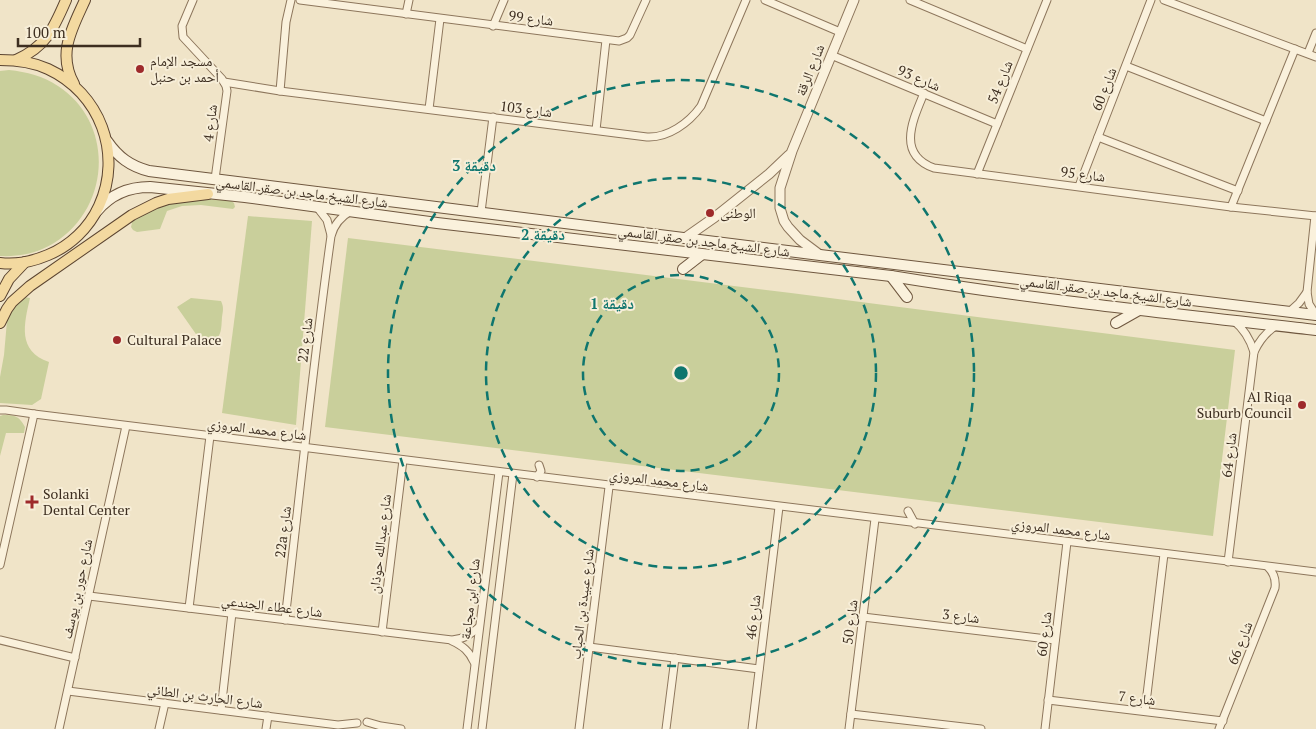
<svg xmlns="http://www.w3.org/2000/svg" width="1316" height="729" font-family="'PT Serif','Noto Naskh Arabic',serif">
<rect width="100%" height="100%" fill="#f0e4c8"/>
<g fill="#c9cf9b">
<path d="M9 70C27 72 43 76 58 86 115 123 111 208 54 243 38 253 19 257 0 256V71Z"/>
<polygon points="203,198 230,200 234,203 235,207 233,209 201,205 182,206 167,211 160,229 137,232 133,230 131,227 133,218 162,205"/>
<polygon points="248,216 312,221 296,425 222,413"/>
<polygon points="348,238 791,293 1235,350 1213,536 325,427"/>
<path d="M24 297 30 298C24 324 17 351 49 362L41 399 32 405 0 403V377L4 355 7 321 10 312 14 305Z"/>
<path d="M191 298 221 301C224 307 223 311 222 317 221 332 222 341 204 342L198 337 177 307Z"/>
<path d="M3 415C15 415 19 416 25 427L24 433H6L0 456V416Z"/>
</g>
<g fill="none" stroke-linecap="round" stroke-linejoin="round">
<g stroke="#8d765c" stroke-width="9">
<g id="minor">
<polyline points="193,0 182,26 183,37 222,79 226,86 227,91 215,179"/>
<polyline points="300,0 619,41 627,38 630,35 646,0"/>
<polyline points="765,0 840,32"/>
<polyline points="910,0 1027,49"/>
<polyline points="1164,0 1316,57"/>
<polyline points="406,14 409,0"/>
<polyline points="493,26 504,0"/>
<polyline points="1308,53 1316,33"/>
<polyline points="831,55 997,124"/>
<polyline points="1126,66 1266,121"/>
<path d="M224 82 280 91 647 137C668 138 689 123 701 106L746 0"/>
<polyline points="280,91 286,22 291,0"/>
<path d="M924 93C913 120 896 154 934 168L1231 207 1316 216"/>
<polyline points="429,109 440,19"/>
<polyline points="596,130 606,40"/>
<polyline points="1098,137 1238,191"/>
<polyline points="977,174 1047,0"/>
<polyline points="1079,186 1151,0"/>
<polyline points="317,207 327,220 331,235"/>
<polyline points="1231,207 1295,49"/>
<polyline points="481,212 493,117"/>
<polyline points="1315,216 1307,292 1309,304 1316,315"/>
<polyline points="1289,312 1299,303 1307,292"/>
<path d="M1234 321C1244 329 1250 339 1254 352"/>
<path d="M0 410H6L34 414C462 468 889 521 1316 572"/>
<polyline points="537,477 541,471 539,465"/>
<polyline points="908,511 915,524"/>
<path d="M1228 562 1254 352C1259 341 1266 332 1277 325"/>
<polyline points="0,565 34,414"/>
<path d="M89 596 452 640C464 639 470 635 479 627"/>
<polyline points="189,608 210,436"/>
<polyline points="863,617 1055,640"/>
<path d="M285 620C300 492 313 364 331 236 334 225 340 217 351 211"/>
<polyline points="382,632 403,460"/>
<polyline points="0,640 75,658"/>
<path d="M452 641C463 646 469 651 474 662"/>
<polyline points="589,647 759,669"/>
<polyline points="68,691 338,725 357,723"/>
<polyline points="1048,700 1223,721"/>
<polyline points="221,710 232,613"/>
<polyline points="1145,711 1164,554"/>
<polyline points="851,714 981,729"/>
<polyline points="367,722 381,726 401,729"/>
<polyline points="59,729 126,426"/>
<polyline points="159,729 165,703"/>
<polyline points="266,729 268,716"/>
<polyline points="467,729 499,472"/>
<polyline points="482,729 513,474"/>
<polyline points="579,729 609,487"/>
<polyline points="666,729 675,658"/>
<polyline points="752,729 779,507"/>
<polyline points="849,729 875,519"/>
<polyline points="1045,729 1067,542"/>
<path d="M1219 729 1275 588C1276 580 1274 573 1268 567"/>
</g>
</g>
<g stroke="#8d765c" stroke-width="11">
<g id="tertiary">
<polyline points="685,238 715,217 769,174 789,155"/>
<polyline points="820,255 800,240 788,227 784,221 780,208 780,188 792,151 854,0"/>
</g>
</g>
<g stroke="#6f573f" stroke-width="12">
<g id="secondary">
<path d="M107 141C118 157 130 166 149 171L820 255 1316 315"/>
<path d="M97 211C111 194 128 187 150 187L245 197 437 223 891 276C1032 299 1174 314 1316 330"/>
<polyline points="683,269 701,255"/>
<polyline points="891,276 907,297"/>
<polyline points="1116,323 1139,310"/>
</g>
</g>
<g stroke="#5b4430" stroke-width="12">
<g id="primary">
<path d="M0 60C17 60 33 62 48 69 100 93 123 154 99 206 89 228 70 246 48 255 34 261 16 265 0 263"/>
<path d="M16 60C46 47 54 28 66 0"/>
<path d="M74 84C57 53 72 29 85 0"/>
<polyline points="0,296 9,279 25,262"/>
<polyline points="0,323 7,309 12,302 30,286 132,215 156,203 168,199 208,194"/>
</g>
</g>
<use href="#minor" stroke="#faf1dc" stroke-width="7"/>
<use href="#tertiary" stroke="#faf1dc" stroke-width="9"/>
<use href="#secondary" stroke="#faf1dc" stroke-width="10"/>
<use href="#primary" stroke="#f3d9a0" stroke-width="10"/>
</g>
<g fill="none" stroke="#0f766e" stroke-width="2.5" stroke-dasharray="9 6">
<circle cx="681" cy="373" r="98"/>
<circle cx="681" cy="373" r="195"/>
<circle cx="681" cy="373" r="293"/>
</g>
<g fill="#9e2a2b" stroke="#f7eed8" stroke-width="2">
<circle cx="140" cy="69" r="5"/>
<circle cx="710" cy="213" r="5"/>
<circle cx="117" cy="340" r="5"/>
<circle cx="1302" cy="405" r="5"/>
<path d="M29.5 494.5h5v5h5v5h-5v5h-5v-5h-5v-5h5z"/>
</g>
<g text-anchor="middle" stroke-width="4" stroke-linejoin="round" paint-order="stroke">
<g font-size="14" fill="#3d2e20" stroke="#f7eed8">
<text transform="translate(531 18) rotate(7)" y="5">شارع 99</text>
<text transform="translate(810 70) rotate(-68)" y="5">شارع الرقة</text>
<text transform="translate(919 78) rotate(23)" y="5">شارع 93</text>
<text transform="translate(1000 82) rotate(-68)" y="5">شارع 54</text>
<text transform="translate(1104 89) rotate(-69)" y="5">شارع 60</text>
<text transform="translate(526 109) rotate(7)" y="5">شارع 103</text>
<text transform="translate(210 123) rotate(-83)" y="5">شارع 4</text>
<text transform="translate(1083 174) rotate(7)" y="5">شارع 95</text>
<text transform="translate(302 192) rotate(7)" y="5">شارع الشيخ ماجد بن صقر القاسمي</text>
<text transform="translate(704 241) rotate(7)" y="5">شارع الشيخ ماجد بن صقر القاسمي</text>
<text transform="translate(1106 291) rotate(7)" y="5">شارع الشيخ ماجد بن صقر القاسمي</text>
<text transform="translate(305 340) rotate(-83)" y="5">شارع 22</text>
<text transform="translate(257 429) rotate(7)" y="5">شارع محمد المروزي</text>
<text transform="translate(1229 455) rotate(-83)" y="5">شارع 64</text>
<text transform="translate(659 480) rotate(7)" y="5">شارع محمد المروزي</text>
<text transform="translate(1061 529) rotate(7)" y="5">شارع محمد المروزي</text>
<text transform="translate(283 532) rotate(-83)" y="5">22a شارع</text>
<text transform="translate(380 544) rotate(-83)" y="5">شارع عبدالله حوذان</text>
<text transform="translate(77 589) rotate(-78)" y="5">شارع حور بن يوسف</text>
<text transform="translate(470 599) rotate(-83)" y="5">شارع ابن مجاعة</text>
<text transform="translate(582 604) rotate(-83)" y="5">شارع عبيدة بن الحباب</text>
<text transform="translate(272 606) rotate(7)" y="5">شارع عطاء الجندعي</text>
<text transform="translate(961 616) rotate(7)" y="5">شارع 3</text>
<text transform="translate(753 617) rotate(-83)" y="5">شارع 46</text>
<text transform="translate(850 622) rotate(-83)" y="5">شارع 50</text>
<text transform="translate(1044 634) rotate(-83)" y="5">شارع 60</text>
<text transform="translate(1240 643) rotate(-69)" y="5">شارع 66</text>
<text transform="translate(205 696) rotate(7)" y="5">شارع الحارث بن الطائي</text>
<text transform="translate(1137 698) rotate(7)" y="5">شارع 7</text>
</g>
<g font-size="14" fill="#3d2e20" stroke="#f7eed8" text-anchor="start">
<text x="150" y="66">مسجد الإمام<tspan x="150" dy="16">أحمد بن حنبل</tspan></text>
<text x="720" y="218">الوطنی</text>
<text x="127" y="345">Cultural Palace</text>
<text x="1292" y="402" text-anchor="end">Al Riqa<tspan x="1292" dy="16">Suburb Council</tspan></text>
<text x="43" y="499">Solanki<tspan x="43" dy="16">Dental Center</tspan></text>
</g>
</g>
<circle cx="681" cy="373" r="8" fill="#0f766e" stroke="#f7eed8" stroke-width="2.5"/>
<g font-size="15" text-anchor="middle" font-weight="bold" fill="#0f766e" stroke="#f7eed8" stroke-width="4" stroke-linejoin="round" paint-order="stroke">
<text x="474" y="171">3 دقيقة</text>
<text x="543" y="240">2 دقيقة</text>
<text x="612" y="309">1 دقيقة</text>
</g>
<path d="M18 38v8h122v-8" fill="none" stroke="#3d2e20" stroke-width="2.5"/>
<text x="25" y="38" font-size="15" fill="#3d2e20" stroke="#f7eed8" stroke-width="4" paint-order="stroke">100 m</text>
</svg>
